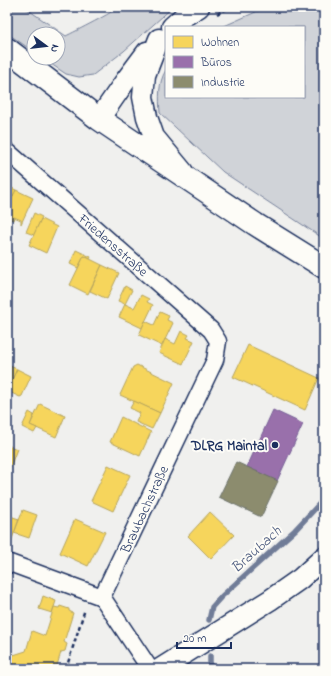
<svg xmlns="http://www.w3.org/2000/svg" width="331" height="676" font-family="'Indie Flower',sans-serif">
<rect width="100%" height="100%" fill="#f0f0ee"/>
<filter id="ink" filterUnits="userSpaceOnUse"><feTurbulence type="fractalNoise" baseFrequency=".025" numOctaves="2"/><feDisplacementMap in="SourceGraphic" scale="8" xChannelSelector="R" yChannelSelector="G"/><feConvolveMatrix kernelMatrix="1 2 1 2 8 2 1 2 1" color-interpolation-filters="sRGB"/></filter>
<g filter="url(#ink)">
<g fill="#d0d3d8" stroke="#76819b">
<path d="M7 7H24L66 36C74 32 116 11 118 7H173L124 51 93 75 79 77 66 74 42 58H58V34H34V52L7 33Z"/>
<path d="M267 7H324V239L223 172 160 113C159 98 158 83 166 70V97H304V27H222Z"/>
</g>
<g fill="#f6d55c" stroke="#b4a35d">
<polygon points="7,186 16,190 7,208"/>
<polygon points="16,190 33,198 21,224 21,220 14,217 13,220 7,218 7,208"/>
<polygon points="34,213 42,217 34,235 26,232"/>
<polygon points="41,219 57,227 46,253 29,245"/>
<polygon points="76,250 91,257 90,259 84,256 78,268 70,264"/>
<polygon points="84,256 102,265 88,294 70,285"/>
<polygon points="102,265 119,273 107,299 90,291"/>
<polygon points="125,286 132,290 125,304 118,301"/>
<polygon points="141,295 149,299 147,302 153,305 142,328 119,317 125,304 134,308"/>
<polygon points="160,312 169,316 167,320 173,323 162,346 139,335 145,321 154,325"/>
<polygon points="181,331 189,335 187,338 194,341 183,364 159,353 165,339 175,344"/>
<polygon points="248,345 319,378 305,410 233,377"/>
<polygon points="7,365 17,369 7,391"/>
<polygon points="137,365 174,383 160,413 120,395 133,367"/>
<polygon points="17,369 31,376 22,396 20,397 7,391"/>
<polygon points="134,401 160,413 152,429 136,422 140,413 130,408"/>
<polygon points="40,404 65,416 56,437 30,425"/>
<polygon points="29,412 34,415 30,425 37,428 34,433 22,427"/>
<polygon points="121,417 151,432 140,456 110,442"/>
<polygon points="7,445 17,449 9,470 7,469"/>
<polygon points="108,465 130,475 113,511 91,501"/>
<polygon points="23,510 37,515 29,538 14,533"/>
<polygon points="210,512 234,535 211,559 188,536"/>
<polygon points="7,515 19,519 12,539 7,538"/>
<polygon points="75,519 105,532 88,566 60,553"/>
<polygon points="43,596 56,601 52,613 39,609"/>
<polygon points="60,606 69,609 69,611 73,613 64,642 67,644 65,651 61,652 56,669 7,669 7,657 26,651 32,631 45,636 54,607 59,608"/>
</g>
<polygon fill="#9970ab" stroke="#735c94" points="273,410 303,424 277,481 247,467"/>
<polygon fill="#8c8c6e" stroke="#6a7069" points="236,462 278,481 261,517 219,497"/>
<g fill="none" stroke-linecap="round" stroke-linejoin="round">
<g stroke="#6f7b97" stroke-width="5.5">
<polyline points="209,620 212,607 222,596 295,530 324,499"/>
<polyline points="210,669 210,656"/>
</g>
<g stroke="#1b2f5e" stroke-width="19">
<g id="minor">
<path id="s1" d="M7 151 211 330 218 341 215 360 102 597 150 669"/>
<polyline points="7,562 102,597"/>
</g>
</g>
<g stroke="#1b2f5e" stroke-width="23">
<g id="tertiary">
<polyline points="172,27 183,17 199,7"/>
<polyline points="159,39 145,75 143,97 147,117 154,137 183,172"/>
<polyline points="99,119 126,80 147,52"/>
<polyline points="160,669 270,600 300,579 324,557"/>
</g>
</g>
<g stroke="#1b2f5e" stroke-width="25">
<polyline id="secondary" points="7,49 99,119 255,224 324,267"/>
</g>
<g stroke="#1b2f5e" stroke-width="2.5" stroke-dasharray="4 3" stroke-linecap="butt">
<polyline points="217,14 230,7"/>
<polyline points="66,669 85,609"/>
</g>
<use href="#minor" stroke="#fdfcf7" stroke-width="16"/>
<use href="#tertiary" stroke="#fdfcf7" stroke-width="20"/>
<use href="#secondary" stroke="#fdfcf7" stroke-width="22"/>
</g>
</g>
<circle fill="#1b2f5e" stroke="#fdfcf7" stroke-width="1.5" cx="275" cy="445" r="4"/>
<g text-anchor="middle" stroke-width="4" stroke-linejoin="round" paint-order="stroke">
<g font-size="14" fill="#1b2f5e" stroke="#fdfcf7">
<text dy="5" stroke="none"><textPath href="#s1" startOffset="142">Friedensstraße</textPath></text>
<text transform="translate(144 509) rotate(-65)" y="5">Braubachstraße</text>
</g>
<g font-size="14" font-weight="bold" fill="#1b2f5e" stroke="#fdfcf7" text-anchor="end">
<text x="267" y="450">DLRG Maintal</text>
</g>
<g font-size="15" font-style="italic" fill="#4c5b7f" stroke="#fdfcf7">
<text transform="translate(256 549) rotate(-42)" y="5">Braubach</text>
</g>
</g>
<rect width="331" height="676" fill="none" stroke="#fdfcf7" stroke-width="24"/>
<rect x="12" y="12" width="307" height="652" fill="none" stroke="#1b2f5e" stroke-width="1.5" filter="url(#ink)"/>
<rect x="165" y="26" width="140" height="72" fill="#fdfcf7" stroke="#a3aaba"/>
<rect x="173" y="36" width="20" height="12" fill="#f6d55c" stroke="#a3aaba"/>
<text x="201" y="46" font-size="12" fill="#1b2f5e">Wohnen</text>
<rect x="173" y="56" width="20" height="12" fill="#9970ab" stroke="#a3aaba"/>
<text x="201" y="66" font-size="12" fill="#1b2f5e">Büros</text>
<rect x="173" y="76" width="20" height="12" fill="#8c8c6e" stroke="#a3aaba"/>
<text x="201" y="86" font-size="12" fill="#1b2f5e">Industrie</text>
<g transform="translate(46 46) rotate(105)"><circle r="19" fill="#fdfcf7" stroke="#a3aaba"/>
<path d="M0-3L7 15L0 10L-7 15Z" fill="#1b2f5e"/>
<text y="-6" font-size="11" font-weight="bold" text-anchor="middle" fill="#1b2f5e">N</text>
</g>
<path d="M177 642v6h54v-6" fill="none" stroke="#1b2f5e" stroke-width="2"/>
<text x="183" y="642" font-size="12" fill="#1b2f5e" stroke="#fdfcf7" stroke-width="3" paint-order="stroke">20 m</text>
</svg>
